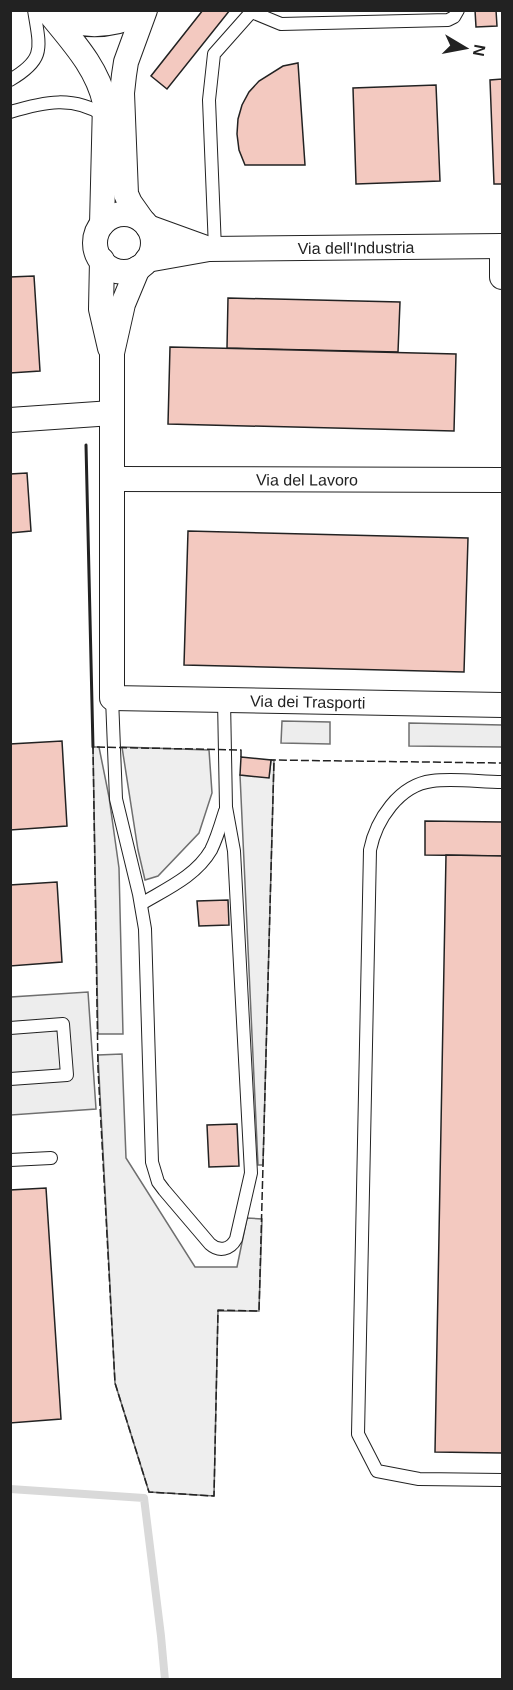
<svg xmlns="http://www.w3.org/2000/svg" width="513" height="1690" font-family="Arial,sans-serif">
<rect width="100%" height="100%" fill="#fff"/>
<g fill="#eee" stroke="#6f6f6f" stroke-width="1.5">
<polygon points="93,747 99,747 109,797 119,868 123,1034 98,1034"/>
<polygon points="122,747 209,750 212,793 199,833 158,876 145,880 138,850"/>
<polygon points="271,760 274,760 263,1165 258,1165 240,775 269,777"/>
<polygon points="122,1054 126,1158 195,1267 237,1267 247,1218 262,1219 259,1311 218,1311 214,1496 149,1492 115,1383 98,1055"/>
</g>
<g fill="#ededed" stroke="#6f6f6f" stroke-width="1.5">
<polygon points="282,721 330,722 330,744 281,743"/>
<polygon points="409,723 502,725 502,747 409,746"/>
<polygon points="88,992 96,1109 11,1115 11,997"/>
</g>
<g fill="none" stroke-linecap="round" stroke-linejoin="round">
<polyline stroke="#d9d9d9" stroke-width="8" points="10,1489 144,1498 161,1636 165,1680"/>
</g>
<g fill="#f3c9c0" stroke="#222" stroke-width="1.5">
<polygon points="203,10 230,10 167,89 151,76"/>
<polygon points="475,10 496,10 497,26 476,27"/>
<polygon points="298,63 305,165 245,165 239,150 237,134 238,119 242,105 249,92 259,81 283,66"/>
<polygon points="502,79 502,184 494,184 490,80"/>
<polygon points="436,85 440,181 356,184 353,88"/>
<polygon points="34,276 40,371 10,373 10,277"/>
<polygon points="228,298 400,302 398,352 227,348"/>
<polygon points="170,347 456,354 454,431 168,424"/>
<polygon points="27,473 31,531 10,533 10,474"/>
<polygon points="188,531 468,538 464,672 184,665"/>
<polygon points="62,741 67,826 10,830 10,744"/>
<polygon points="241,757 271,760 269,778 240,775"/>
<polygon points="425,821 502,822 502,856 425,855"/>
<polygon points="446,855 502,856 502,1453 435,1452"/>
<polygon points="57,882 62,962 10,966 10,885"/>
<polygon points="228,900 229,925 199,926 197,901"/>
<polygon points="237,1124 239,1166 209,1167 207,1125"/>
<polygon points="46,1188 61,1419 10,1423 10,1190"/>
</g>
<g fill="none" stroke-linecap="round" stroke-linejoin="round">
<g stroke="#222" stroke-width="14">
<g id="lane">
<polyline points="252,12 281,24 448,20 454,17 458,10"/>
<path d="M10 80C46 59 40 48 34 10"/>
<path d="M10 112C44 102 73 95 105 116"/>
<polyline points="215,249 209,100 214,54 253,10"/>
<path d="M112 698 116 799 139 894 145 929 152 1162 158 1182 164 1190 210 1244C219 1252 230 1250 236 1239L251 1173 234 851 226 807 224 700"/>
<path d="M502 782C481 782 453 778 432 781 399 785 376 820 370 850L358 1434 377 1471 419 1479 502 1480"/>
<path d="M141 904C166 889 196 876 211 850 217 838 221 824 225 811"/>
<polyline points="10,1028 63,1024 67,1075 10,1079"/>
<polyline points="10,1160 51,1158"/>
</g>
</g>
<g stroke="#222" stroke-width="26">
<g id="street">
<path d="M47 10C70 39 97 66 105 103L102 224"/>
<circle cx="124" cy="243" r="29"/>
<polyline points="142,220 130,203 126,194 122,93 124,75 126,62 145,10"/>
<polyline points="148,227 206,248"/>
<polyline points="502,246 502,277"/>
<polyline points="102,260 101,309 110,348"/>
<path id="s1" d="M147 260 209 249 502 246"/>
<path id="s2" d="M138 268 123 304 112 353V698L502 705"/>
<polyline points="10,420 112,413"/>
<path id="s3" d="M112 479 502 480"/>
</g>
</g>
<g stroke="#222" stroke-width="35">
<path id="secondary" d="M53 10C80 23 109 23 136 10"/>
</g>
<use href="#lane" stroke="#fff" stroke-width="12"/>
<use href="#street" stroke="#fff" stroke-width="24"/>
<use href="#secondary" stroke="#fff" stroke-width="33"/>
<polyline stroke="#222" stroke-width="1.5" stroke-dasharray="8 3" stroke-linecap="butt" points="241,757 241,750 93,747 98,1069 115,1383 149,1492 214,1496 218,1310 259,1311 263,1165 274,760 271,760 502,763"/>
<polyline stroke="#222" stroke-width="3" points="86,445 93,747"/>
</g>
<g text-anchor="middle" stroke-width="4.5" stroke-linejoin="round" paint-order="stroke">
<g font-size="16" fill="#222" stroke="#fff">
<text dy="6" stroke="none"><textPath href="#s1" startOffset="210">Via dell'Industria</textPath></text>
<text dy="6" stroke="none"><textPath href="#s3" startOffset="195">Via del Lavoro</textPath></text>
<text dy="6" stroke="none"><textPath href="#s2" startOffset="630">Via dei Trasporti</textPath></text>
</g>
</g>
<rect width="513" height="1690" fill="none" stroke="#222222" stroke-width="24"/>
<g transform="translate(465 48) rotate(100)" stroke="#ffffff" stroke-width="4.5" paint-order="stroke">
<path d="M0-4.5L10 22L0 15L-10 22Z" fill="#222222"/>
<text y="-9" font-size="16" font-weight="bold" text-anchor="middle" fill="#222222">N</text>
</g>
</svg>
